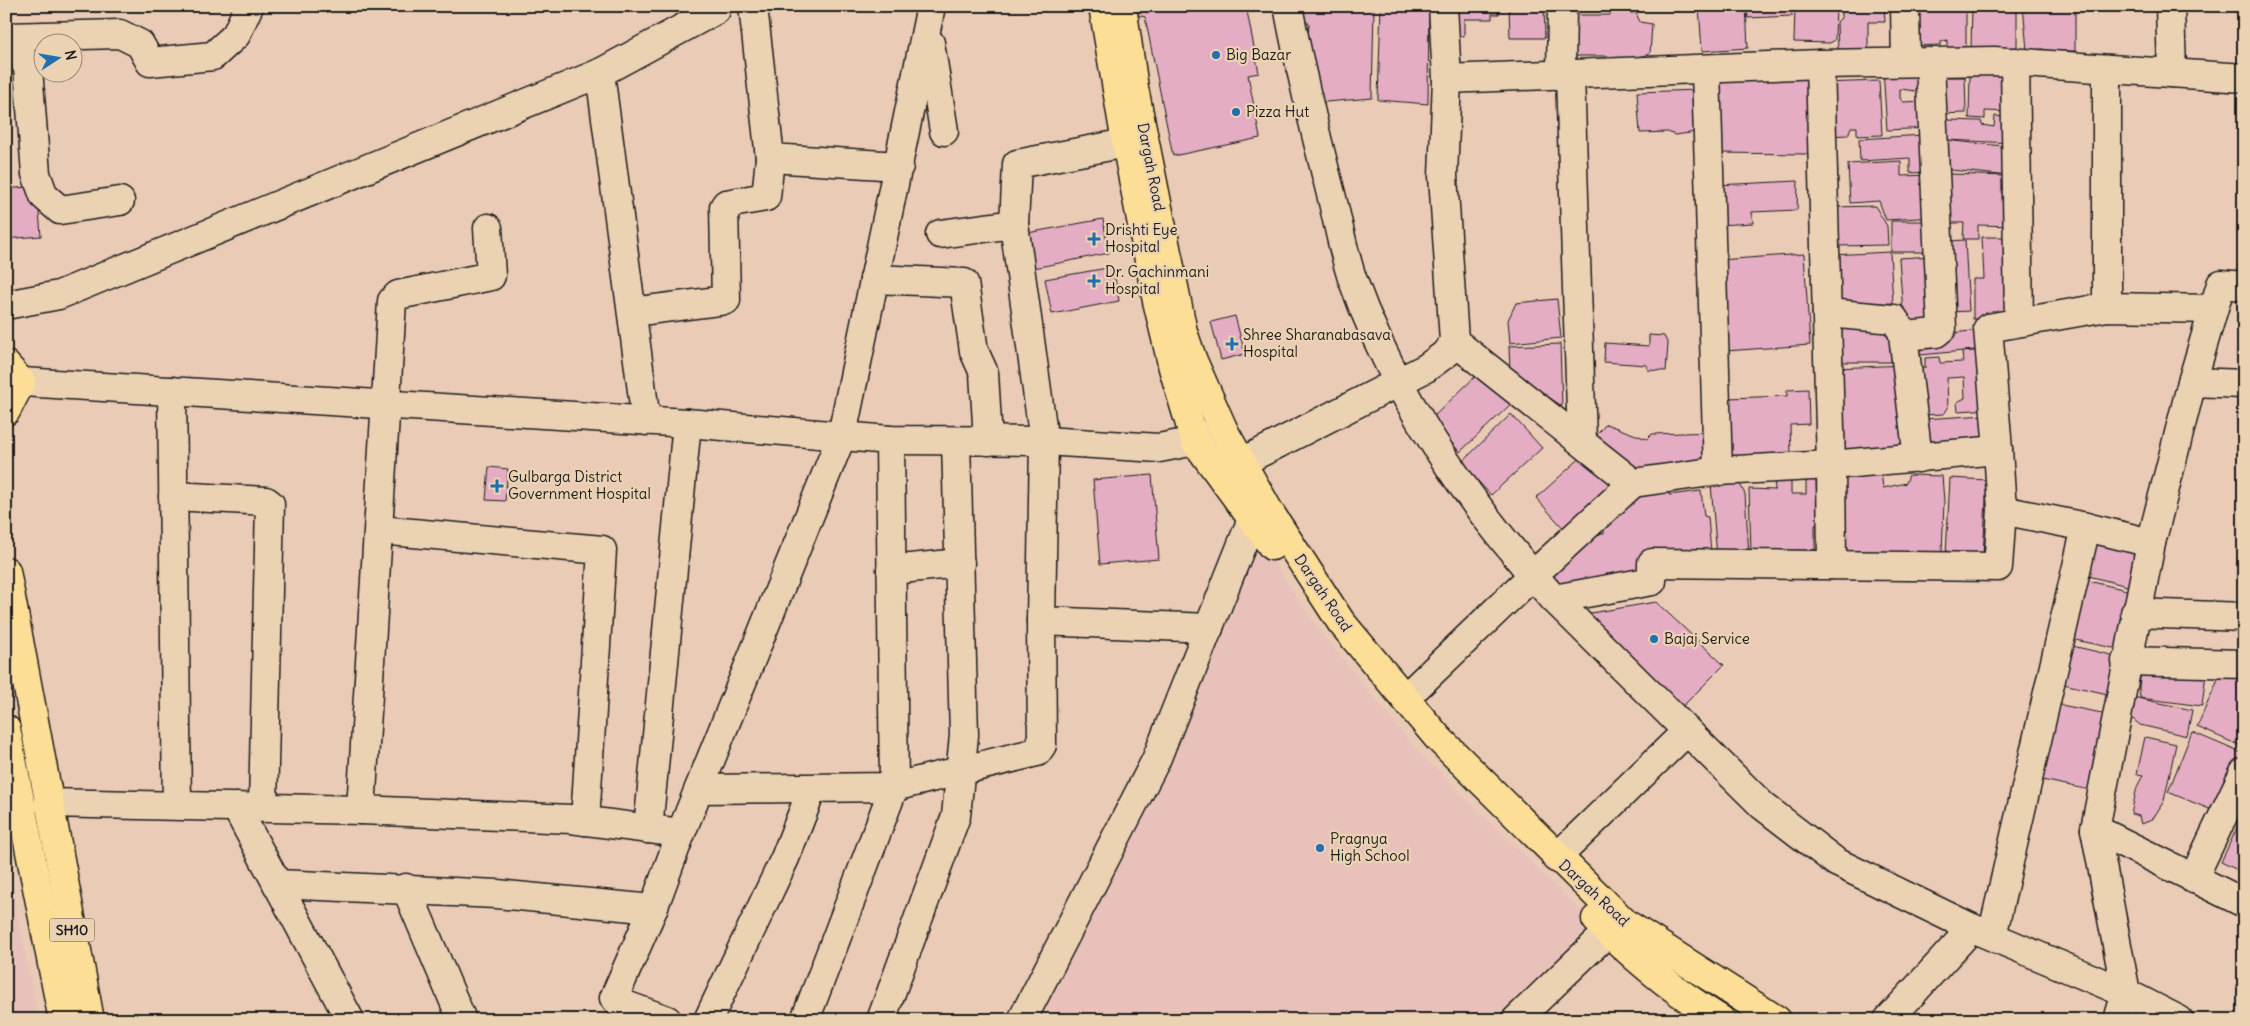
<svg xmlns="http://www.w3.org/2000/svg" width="2250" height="1026" font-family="Delius,sans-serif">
<rect width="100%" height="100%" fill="#eacbb6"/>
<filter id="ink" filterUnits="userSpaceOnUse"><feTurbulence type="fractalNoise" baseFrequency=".02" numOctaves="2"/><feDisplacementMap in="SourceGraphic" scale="10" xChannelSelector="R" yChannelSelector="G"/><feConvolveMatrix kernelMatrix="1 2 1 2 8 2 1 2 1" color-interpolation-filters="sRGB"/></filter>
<g filter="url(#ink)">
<g fill="#e8c2ba">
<polygon points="1258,539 1319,630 1416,749 1599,929 1503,1020 1033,1020"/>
<polygon points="6,862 39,1020 6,1020"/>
</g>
<g fill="#e4adc4" stroke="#1c1c1c">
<polygon points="1129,6 1246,6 1259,73 1248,75 1260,138 1173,156 1145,17 1137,15"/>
<polygon points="1302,6 1374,6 1372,98 1314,103 1307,51 1309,23 1300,19"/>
<polygon points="1381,6 1429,6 1428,104 1378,100"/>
<polygon points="1445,6 1499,6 1499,14 1492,14 1492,19 1464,19 1464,36 1445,36"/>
<polygon points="1509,6 1544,6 1545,38 1510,38"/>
<polygon points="1699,6 1746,6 1748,48 1702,51"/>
<polygon points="1747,6 1791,6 1792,16 1748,18"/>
<polygon points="1795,6 1836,6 1835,40 1830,43 1794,42"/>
<polygon points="1841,6 1884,6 1885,22 1868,22 1868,49 1838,49 1837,22 1841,18"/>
<polygon points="1912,6 1966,6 1966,51 1947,50 1947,40 1941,42 1941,45 1913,46"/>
<polygon points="1972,6 2017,6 2017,52 1987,47 1986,49 1971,49"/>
<polygon points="2023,6 2075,6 2075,51 2050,51 2043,49 2027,50"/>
<polygon points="1610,13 1636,13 1640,22 1652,24 1650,54 1613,63 1609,56 1565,56 1566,15 1610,15"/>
<polygon points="1926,68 1924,96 1916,91 1900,89 1900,98 1903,102 1926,101 1929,128 1887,130 1883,69"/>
<polygon points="1995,68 2012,73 2011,112 1985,111 1985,119 1969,118 1970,74 1993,75"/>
<polygon points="1937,72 1947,72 1947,77 1965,77 1966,113 1938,114"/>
<polygon points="1811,75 1808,154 1715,153 1717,77"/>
<polygon points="1879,81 1882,135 1857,136 1857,127 1851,127 1848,135 1826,136 1823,83"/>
<polygon points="1701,90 1704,131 1675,135 1668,132 1640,133 1637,92"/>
<polygon points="1995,116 2012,118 2012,143 1946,140 1947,120 1981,121 1982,125 1994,127"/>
<polygon points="1923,135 1933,172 1910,173 1910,158 1860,161 1859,139"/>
<polygon points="1944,140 2013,147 2010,176 1941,169"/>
<polygon points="1901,161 1901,176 1932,175 1934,217 1886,220 1879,201 1850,203 1848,164"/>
<polygon points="1949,174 2008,176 2013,226 1978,225 1978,239 1963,239 1964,223 1949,223"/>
<polygon points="1798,181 1797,210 1752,212 1753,223 1718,225 1716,185"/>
<polygon points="37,186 41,236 6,239 6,189"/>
<polygon points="1875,206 1887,226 1888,245 1835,246 1834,207"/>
<polygon points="1103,219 1109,253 1029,269 1022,234"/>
<polygon points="1891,221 1933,221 1936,252 1891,252"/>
<polygon points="1982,237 2015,237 2015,319 1973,319 1973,279 1984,279"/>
<polygon points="1965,240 1969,311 1951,312 1948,241"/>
<polygon points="1890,252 1893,303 1834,306 1832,255"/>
<polygon points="1804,254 1810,345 1725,351 1719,260"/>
<polygon points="1934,256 1939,326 1904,328 1899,258"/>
<polygon points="1113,267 1119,301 1052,314 1045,279"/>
<polygon points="1557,299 1561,338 1510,343 1508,320 1516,303"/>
<polygon points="1235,316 1245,354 1221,360 1211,322"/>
<polygon points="1837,322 1890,322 1902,362 1837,362"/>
<polygon points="1983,330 1985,349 1920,355 1918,336"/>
<polygon points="1649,335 1664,336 1668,344 1666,371 1648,370 1647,365 1604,362 1605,343 1649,346"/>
<polygon points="1560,344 1562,406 1510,372 1509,346"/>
<polygon points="1986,350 1990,409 1958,411 1957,402 1965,398 1964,377 1947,378 1948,408 1944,414 1924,415 1920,368 1925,368 1925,358 1939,357 1940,363 1963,362 1962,352"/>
<polygon points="1905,365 1909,455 1839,457 1836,368"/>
<polygon points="1481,371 1511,404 1460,452 1430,420"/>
<polygon points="1808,389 1809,424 1790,425 1791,455 1730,457 1728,398 1787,396 1787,390"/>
<polygon points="1511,414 1542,448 1491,495 1461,463"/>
<polygon points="1986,415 1991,444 1925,449 1923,419"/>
<polygon points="1606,424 1647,439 1652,434 1714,432 1714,467 1635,469 1595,437"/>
<polygon points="1587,452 1617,483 1566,531 1536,498"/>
<polygon points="489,467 508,469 505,501 486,500"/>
<polygon points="1881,471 1883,488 1906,483 1909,475 1942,476 1944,501 1942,553 1842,553 1840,474"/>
<polygon points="1152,475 1159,559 1100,564 1093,480"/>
<polygon points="1791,478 1791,494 1806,494 1806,478 1816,478 1817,512 1826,512 1827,525 1815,525 1815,550 1751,551 1749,489 1775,490 1774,480 1782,482"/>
<polygon points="1950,478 1987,480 1983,557 1946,555"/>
<polygon points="1739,482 1745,494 1749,554 1717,557 1711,484"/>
<polygon points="1668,485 1669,495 1701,491 1704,516 1708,517 1711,553 1645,573 1584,579 1568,589 1543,576 1595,531 1604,534 1604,518 1634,489"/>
<polygon points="2089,540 2144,550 2139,589 2081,574"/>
<polygon points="2084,580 2131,591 2118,649 2071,639"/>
<polygon points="1656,602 1724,665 1680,709 1585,614"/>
<polygon points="2068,645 2120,657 2112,695 2059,683"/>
<polygon points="2141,670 2206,674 2202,706 2140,698 2139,687"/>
<polygon points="2221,672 2244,681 2243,747 2197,727"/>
<polygon points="2133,697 2192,710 2187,736 2140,725 2129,716"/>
<polygon points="2056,704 2112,715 2090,790 2042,780"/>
<polygon points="2192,732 2244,754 2219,813 2168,792"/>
<polygon points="2145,737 2176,744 2164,801 2152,820 2141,824 2139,816 2131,814 2137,787 2143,775 2137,774"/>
<polygon points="2244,813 2244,873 2221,862"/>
</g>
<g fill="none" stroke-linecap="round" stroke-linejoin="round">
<g stroke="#1c1c1c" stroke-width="31">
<g id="minor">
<polyline points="753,6 770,158 899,166"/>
<path d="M1288 6C1300 70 1315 132 1331 194 1338 222 1343 251 1352 278 1395 398 1469 505 1554 599L1763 806 1836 862 1972 928"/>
<polyline points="1905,6 1906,62"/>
<polyline points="2170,6 2172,73"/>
<polyline points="6,37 120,34 140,44 150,62 213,56 236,35 249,6"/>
<polyline points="11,37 28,68 36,174 44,196 60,210 120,201"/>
<polyline points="930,43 944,131"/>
<polyline points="2015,62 2019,322"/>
<polyline points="1820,64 1831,465 1832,565"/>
<polyline points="2107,69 2107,307"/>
<polyline points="1706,70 1718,471"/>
<polyline points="600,73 646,421"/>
<polyline points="1570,75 1582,441"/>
<polyline points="1561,76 1562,6"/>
<polyline points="1447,79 1820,64 1994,61 2244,78"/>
<polyline points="1126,143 1017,164 1014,224 1044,441 1041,621 1209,628"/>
<polyline points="940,234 1014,224"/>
<polyline points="874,279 964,283 974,351 984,373 988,441"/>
<polyline points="6,305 59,295 600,73 716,10"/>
<polyline points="632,312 726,300 724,207 726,204 766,197 770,158"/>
<polyline points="1827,313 1894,319 1905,336 1936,333 1942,328 1930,62"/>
<polyline points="1903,335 1918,458"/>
<polyline points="1454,341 1633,483 1718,471 1831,465 1998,450 1988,328 2107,307 2213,309"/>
<polyline points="6,381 687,423 890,440 1044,441 1159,448 1195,441 1224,431"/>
<polyline points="2192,382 2244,384"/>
<polyline points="172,391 177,805"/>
<polyline points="1998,450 2002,510 2086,527"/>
<polyline points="1242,462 1426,368 1448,352 1454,341 1443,176 1447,79 1443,6"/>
<polyline points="173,496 266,501 270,504 263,807"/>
<polyline points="379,530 602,550 585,821"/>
<polyline points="891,570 960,563"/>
<polyline points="1554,599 1652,581 1652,563 1998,567 2002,510"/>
<polyline points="2135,613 2244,617"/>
<polyline points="2126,661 2244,664"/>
<polyline points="1405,698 1533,575 1633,483"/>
<polyline points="699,789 894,787 1037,752 1042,745 1041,621"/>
<polyline points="48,803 361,810 571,819 681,833 842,435 931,6"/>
<polyline points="236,807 350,1020"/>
<polyline points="361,810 392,301 398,295 491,276 488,228"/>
<polyline points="648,829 687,423"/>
<polyline points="2095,829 2244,903"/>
<polyline points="1556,858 1687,731"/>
<polyline points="2193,879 2244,772"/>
<polyline points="277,884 497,894 653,909"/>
<polyline points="406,888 462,1020"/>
<polyline points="1992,936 2086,527 2151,543"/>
<polyline points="667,1020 617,1002 614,998 653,909 681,833"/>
<polyline points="708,1020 785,858 812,789"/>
<polyline points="805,1020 894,787 890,440"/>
<polyline points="881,1020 956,816 964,735 956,441"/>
<polyline points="1022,1020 1156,760 1252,519"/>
<polyline points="1516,1020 1608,932"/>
<polyline points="1888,1020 1972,928 2126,993 2179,1020"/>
<polyline points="2118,1020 2126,993 2095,829 2151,543 2192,382 2221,284 2244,286"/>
</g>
</g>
<g stroke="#1c1c1c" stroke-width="31">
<g id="major">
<polyline points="1103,6 1126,143 1157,301 1173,368 1195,441 1272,546"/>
<polyline points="1122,6 1134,88 1183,332 1193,361 1224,431 1269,511 1341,622 1438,738 1625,923 1777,1020"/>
<polyline points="6,365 21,382 6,411"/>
<polyline points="6,571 90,1020"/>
<polyline points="6,729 63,1020"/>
<path d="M1596 919C1633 958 1675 992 1721 1020"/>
</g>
</g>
<use href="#minor" stroke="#ebd2b3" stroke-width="28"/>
<use href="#major" stroke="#fdde96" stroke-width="28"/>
</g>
</g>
<g fill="#1f6fb2" stroke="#ebd2b3" stroke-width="2">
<circle cx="1216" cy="55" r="5"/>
<circle cx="1236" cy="112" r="5"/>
<path d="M1091.5 231.5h5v5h5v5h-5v5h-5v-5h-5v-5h5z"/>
<path d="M1091.5 273.5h5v5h5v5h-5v5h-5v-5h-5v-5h5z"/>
<path d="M1229.5 336.5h5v5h5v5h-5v5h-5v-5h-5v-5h5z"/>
<path d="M494.5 478.5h5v5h5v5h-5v5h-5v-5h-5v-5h5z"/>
<circle cx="1654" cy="639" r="5"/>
<circle cx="1320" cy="848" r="5"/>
</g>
<g text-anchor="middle" stroke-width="4.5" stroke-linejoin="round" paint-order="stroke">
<rect fill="#ebd2b3" stroke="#5a5349" stroke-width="1" x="49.5" y="918.5" width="45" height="23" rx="4"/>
<g font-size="14" font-weight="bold" fill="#1c1c1c">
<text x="72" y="935">SH10</text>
</g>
<g font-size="15" fill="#1c1c1c" stroke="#ebd2b3" text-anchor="start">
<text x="1226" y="60">Big Bazar</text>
<text x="1246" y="117">Pizza Hut</text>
<text x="1105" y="235">Drishti Eye<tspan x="1105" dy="17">Hospital</tspan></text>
<text x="1105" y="277">Dr. Gachinmani<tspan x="1105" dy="17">Hospital</tspan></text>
<text x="1243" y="340">Shree Sharanabasava<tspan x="1243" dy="17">Hospital</tspan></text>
<text x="508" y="482">Gulbarga District<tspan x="508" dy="17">Government Hospital</tspan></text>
<text x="1664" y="644">Bajaj Service</text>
<text x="1330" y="844">Pragnya<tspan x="1330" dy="17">High School</tspan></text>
</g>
<g font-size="15" fill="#1c1c1c" stroke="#ebd2b3">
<text transform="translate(1151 167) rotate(79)" y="5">Dargah Road</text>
<text transform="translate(1323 593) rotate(56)" y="5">Dargah Road</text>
<text transform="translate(1594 893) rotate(43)" y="5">Dargah Road</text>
</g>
</g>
<rect width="2250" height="1026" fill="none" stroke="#ebd2b3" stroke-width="25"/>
<rect x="12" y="12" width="2225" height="1001" fill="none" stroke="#1c1c1c" stroke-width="2" filter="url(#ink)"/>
<g transform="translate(58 58) rotate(78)"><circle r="24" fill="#ebd2b3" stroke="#988977"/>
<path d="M0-4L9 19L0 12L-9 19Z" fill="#1f6fb2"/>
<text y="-8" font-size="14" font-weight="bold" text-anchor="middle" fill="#1c1c1c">N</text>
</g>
</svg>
